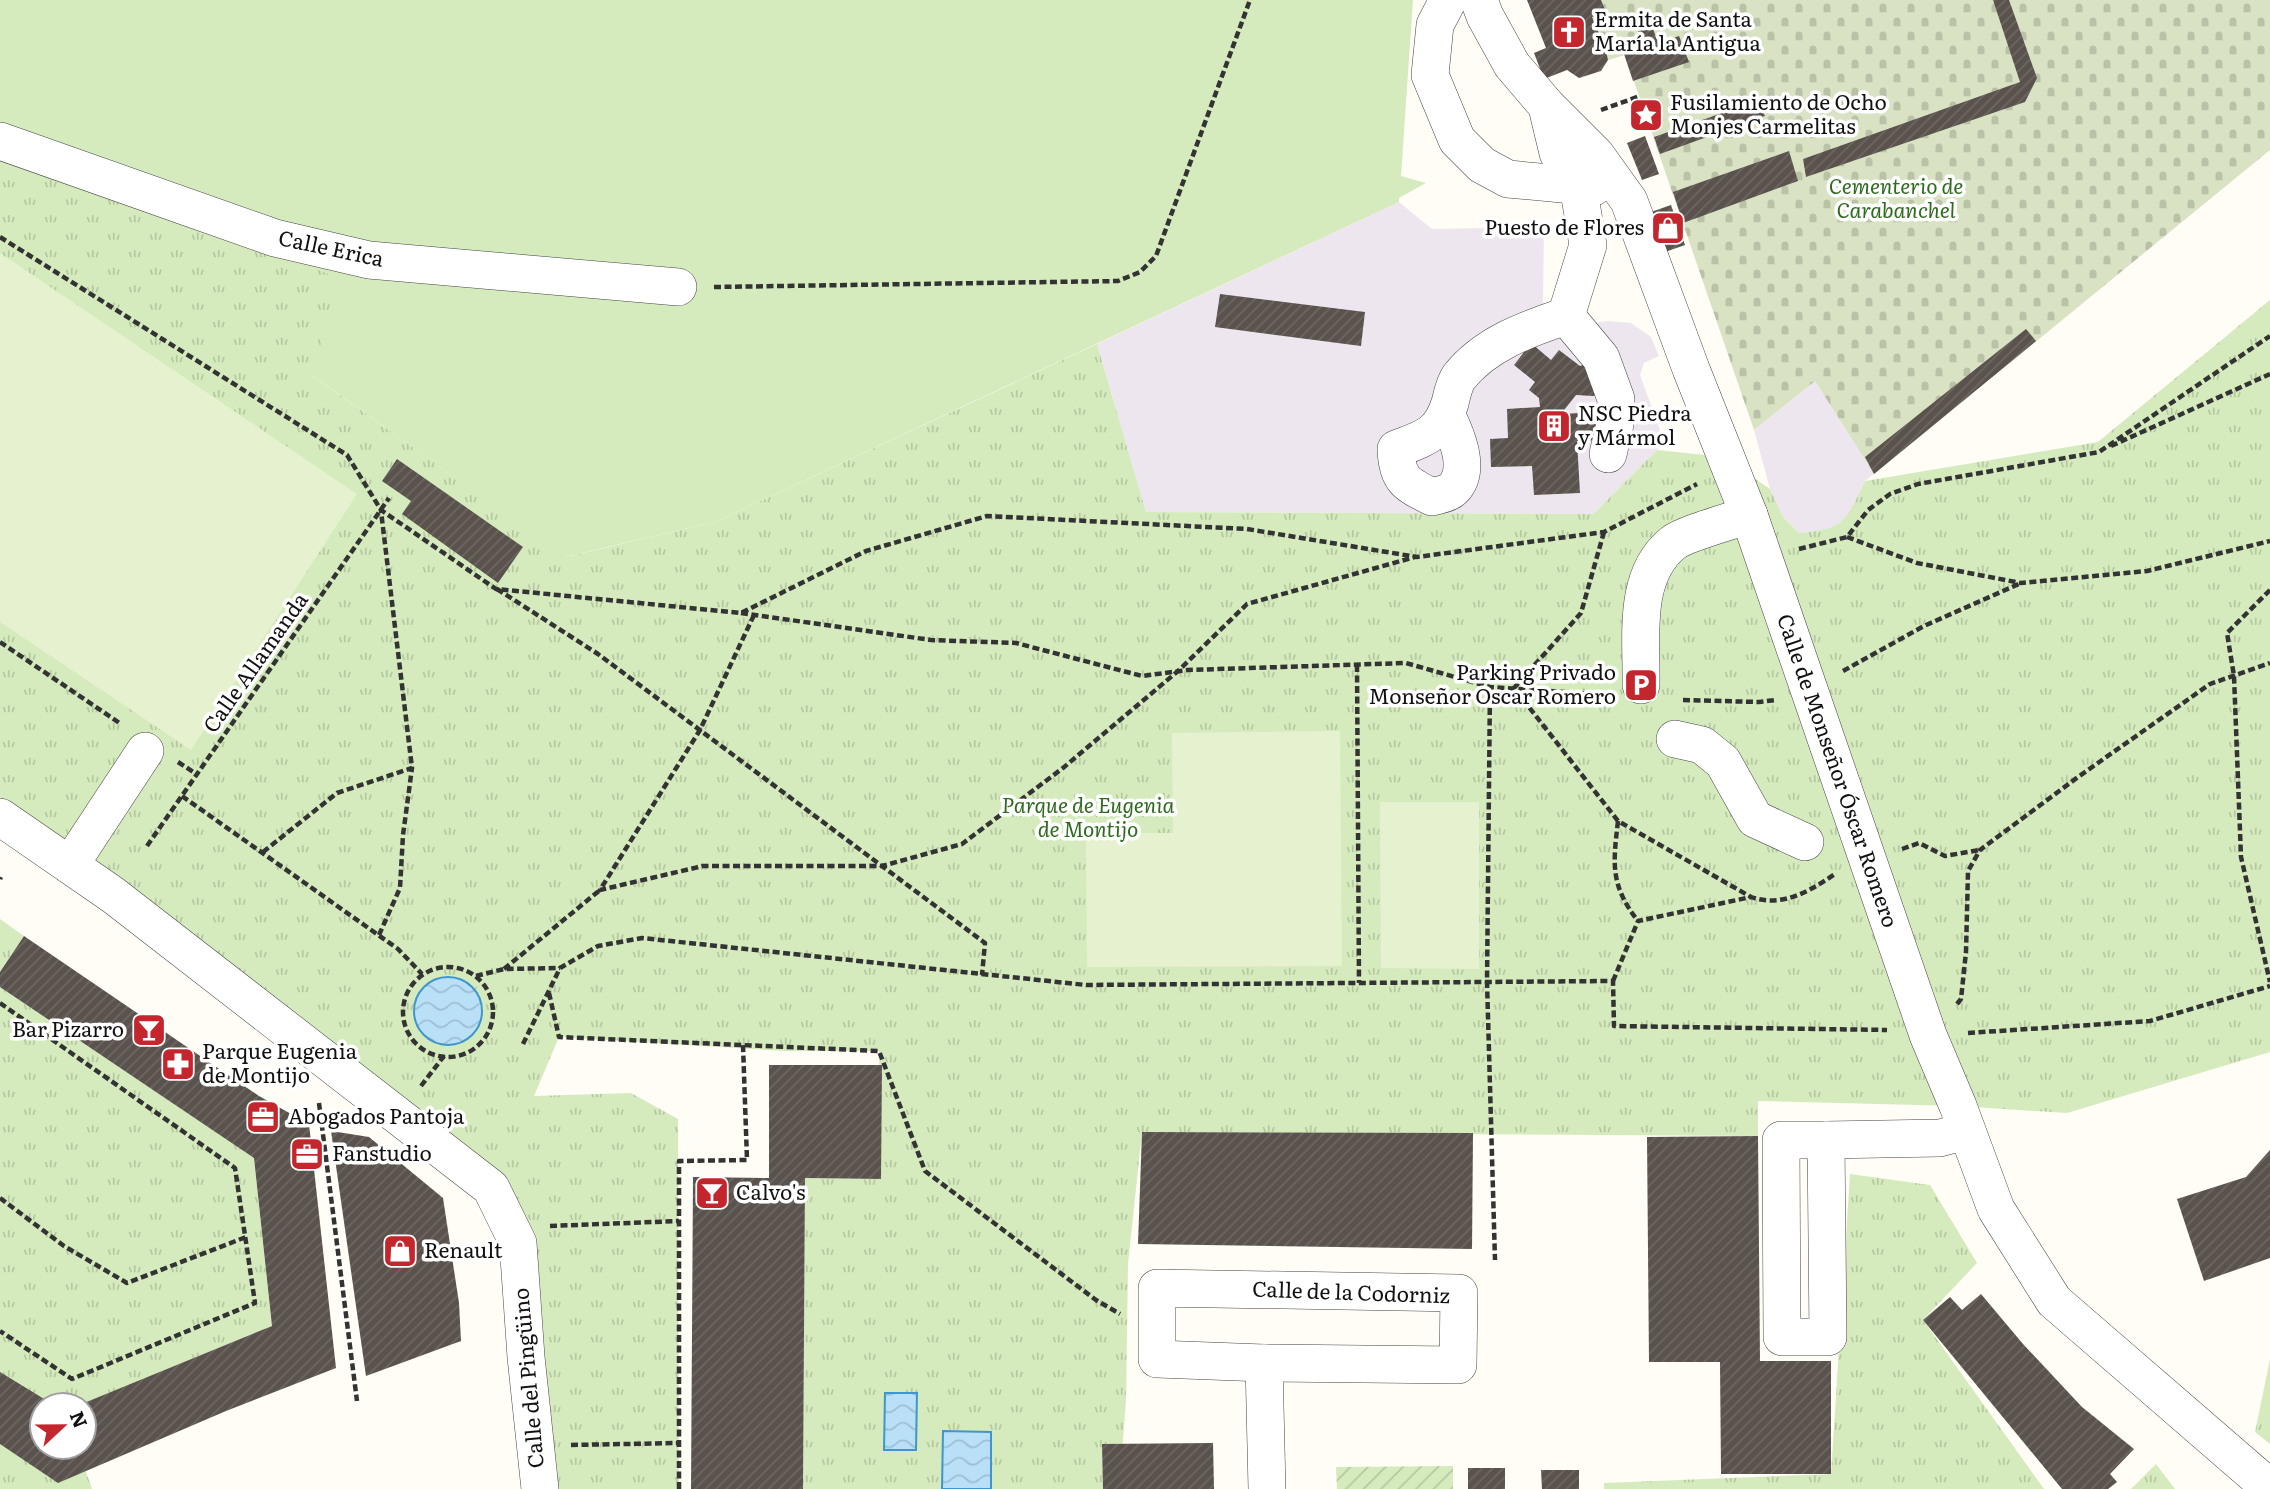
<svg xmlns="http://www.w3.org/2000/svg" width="2270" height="1489" font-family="Literata,serif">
<defs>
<pattern id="cemetery-stones" width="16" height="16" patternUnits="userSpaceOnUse" patternTransform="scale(1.75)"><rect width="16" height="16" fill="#d9e3c4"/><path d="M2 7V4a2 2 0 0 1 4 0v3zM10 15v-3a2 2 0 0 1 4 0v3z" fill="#b9c2a7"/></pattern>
<pattern id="park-tufts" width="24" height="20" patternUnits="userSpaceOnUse" patternTransform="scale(1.75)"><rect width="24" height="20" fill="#d5ebbd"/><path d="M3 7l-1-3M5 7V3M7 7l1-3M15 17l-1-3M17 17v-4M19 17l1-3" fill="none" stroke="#b6c8a1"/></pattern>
<pattern id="garden-furrows" width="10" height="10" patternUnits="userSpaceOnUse" patternTransform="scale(1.75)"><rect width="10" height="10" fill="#d5ebbd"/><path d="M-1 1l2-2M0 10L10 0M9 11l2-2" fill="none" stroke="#b6c8a1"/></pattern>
<pattern id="water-waves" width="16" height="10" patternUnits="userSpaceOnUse" patternTransform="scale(1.75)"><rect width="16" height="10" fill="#b9e0f7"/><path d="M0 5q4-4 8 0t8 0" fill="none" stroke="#9ebfd3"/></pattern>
<pattern id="building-hatch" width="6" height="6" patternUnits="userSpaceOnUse" patternTransform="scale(1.75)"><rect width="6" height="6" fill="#5a524d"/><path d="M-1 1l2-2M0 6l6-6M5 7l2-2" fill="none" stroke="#6d6662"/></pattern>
</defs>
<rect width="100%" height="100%" fill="#fffdf5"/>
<g fill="#eee6ef">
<polygon points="1399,202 1432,229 1544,227 1543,302 1556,328 1607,321 1631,323 1651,337 1659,356 1644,363 1640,375 1661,433 1657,450 1593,514 1146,512 1097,344"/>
<polygon points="1815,381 1874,474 1865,481 1851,511 1840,524 1825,531 1799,533 1783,517 1770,489 1754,430"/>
</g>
<polygon fill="#d5ebbd" points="0,0 1413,0 1401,176 1426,183 1399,198 1399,202 718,521 565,557 312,375 0,160"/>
<polygon fill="url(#cemetery-stones)" points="1601,0 2270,0 2270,150 1874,474 1815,381 1754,430 1625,55 1608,60 1592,17 1605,12"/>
<g fill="url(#park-tufts)">
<path d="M0 160 338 277 313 376 566 557 718 521 1097 344 1146 512 1593 514 1657 450 1724 457 1770 489 1783 517 1799 533C1845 530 1846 520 1865 481L2098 442 2270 300V1052L2067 1113 1958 1106 1758 1101V1136L1142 1132 1128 1264 1126 1401 1119 1489H803L805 1178 881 1179 879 1051H784L559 1037 534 1096 631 1093 678 1119 679 1489H541L491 1188 0 823Z"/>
<polygon points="0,919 24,936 0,972"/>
<polygon points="0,987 254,1158 272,1326 80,1405 42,1405 42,1447 77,1447 92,1489 0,1489"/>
<polygon points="1850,1174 1930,1185 1977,1263 1923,1320 2044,1489 1604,1489 1604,1483 1831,1474"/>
<polygon points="2270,1359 2270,1444 2255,1432"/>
<polygon points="2156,1464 2175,1489 2131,1489"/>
</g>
<polygon fill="url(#garden-furrows)" points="1453,1466 1453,1489 1337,1489 1336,1467"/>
<g fill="#e6f2cf">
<polygon points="0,253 357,494 191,750 0,622"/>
<polygon points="1340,731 1342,966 1087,967 1086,833 1173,833 1172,733"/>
<polygon points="1380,802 1479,802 1479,969 1381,968"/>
</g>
<g fill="url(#water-waves)" stroke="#3f96cf" stroke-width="2">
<circle cx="448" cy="1011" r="34"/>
<polygon points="885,1393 917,1393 916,1450 884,1450"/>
<polygon points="943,1431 991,1432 991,1489 942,1489"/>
</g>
<g fill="url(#building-hatch)">
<polygon points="1527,0 1601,0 1606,12 1592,17 1605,47 1608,60 1601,71 1579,78 1567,70 1544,79 1534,53 1546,48"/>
<polygon points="1993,0 2009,0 2037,78 2025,102 1806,177 1803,159 2020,82"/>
<polygon points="1652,26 1658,43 1679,36 1689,62 1633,81 1624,54 1644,48 1638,31"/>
<polygon points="1759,100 1765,116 1660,154 1654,137"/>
<polygon points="1645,136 1659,174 1642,180 1627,143"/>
<polygon points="1789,151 1798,181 1683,223 1673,192"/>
<polygon points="1671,205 1685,245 1665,252 1651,212"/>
<polygon points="1220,294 1365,312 1361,346 1215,327"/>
<polygon points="2026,329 2036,341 1874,474 1865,457"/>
<polygon points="1531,343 1551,360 1559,350 1580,366 1594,361 1608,391 1593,396 1576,395 1561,414 1599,412 1600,440 1577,441 1580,493 1534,495 1532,466 1491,467 1490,439 1508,438 1507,409 1540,407 1539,398 1529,390 1535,382 1514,365"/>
<polygon points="397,459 523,547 498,583 402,514 411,501 382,481"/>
<polygon points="24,936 259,1096 309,1124 336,1368 226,1411 58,1483 0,1444 0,1372 54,1405 42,1405 42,1447 84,1447 84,1403 272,1326 254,1158 0,987 0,972"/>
<polygon points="769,1065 882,1065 881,1179 805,1178 803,1489 691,1489 693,1177 769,1178"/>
<polygon points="331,1131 369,1137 443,1198 459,1303 461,1341 366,1376"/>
<polygon points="1142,1132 1473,1133 1472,1249 1138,1244"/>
<polygon points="1758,1136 1760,1361 1831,1361 1831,1474 1721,1474 1720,1362 1649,1362 1647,1137"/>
<polygon points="2270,1150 2270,1258 2204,1281 2177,1199 2246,1177"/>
<polygon points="1981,1294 2023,1344 2082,1407 2134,1449 2110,1474 2117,1482 2108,1489 2062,1489 1923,1320 1950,1297 1962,1310"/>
<polygon points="1213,1443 1214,1489 1103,1489 1102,1444"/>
<rect x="1468" y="1468" width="37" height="21"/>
<polygon points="1541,1470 1579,1470 1579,1489 1542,1489"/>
</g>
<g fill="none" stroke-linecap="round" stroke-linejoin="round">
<g stroke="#444" stroke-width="38">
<g id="minor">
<polyline points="1448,0 1435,25 1430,75 1457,140 1482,165 1508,179 1594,187"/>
<polyline points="1479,0 1485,16 1512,65 1547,106 1596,155 1629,201 1691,369 1749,515 1928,1035 1958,1106 1996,1209 2054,1301 2270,1488"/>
<polyline points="0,141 275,238 369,260 678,287"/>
<polyline points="1566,316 1601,358 1616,399 1615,424 1608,454"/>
<path d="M1446 414C1456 434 1472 470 1453 489 1448 494 1438 495 1432 497 1406 484 1397 480 1396 449 1425 438 1440 435 1450 403 1452 395 1454 384 1459 377 1485 344 1527 329 1566 316L1588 245 1578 185 1558 153 1547 107"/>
<path d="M1641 685C1642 638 1632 576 1673 543 1684 534 1732 521 1749 515"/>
<polyline points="1675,739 1702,745 1723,762 1755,819 1805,842"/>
<polyline points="0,817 113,895 491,1188 518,1243 526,1357 540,1489"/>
<polyline points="70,865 145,751"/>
<polygon points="1781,1140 1826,1140 1828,1337 1782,1337"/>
<polyline points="1826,1140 1940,1138 1966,1131"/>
<polygon points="1157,1288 1459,1293 1458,1365 1264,1363 1157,1359"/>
<polyline points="1264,1363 1267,1489"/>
</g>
</g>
<g stroke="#333" stroke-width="4.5" stroke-dasharray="7 3.5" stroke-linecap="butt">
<polyline points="1601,110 1640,96"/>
<polyline points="0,237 347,455 381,510 496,589 741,613 866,551 987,516 1247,529 1417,557 1604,532 1697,484"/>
<polyline points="714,287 1118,281 1140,272 1156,256 1250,0"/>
<polyline points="2111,446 2270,374"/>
<polyline points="1604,532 1581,613 1514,688 1618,821 1751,897"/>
<polyline points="1847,537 1917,563 2021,583 2147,571 2270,541"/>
<polyline points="1799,549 1847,537 1868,510 1890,494 1918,484 2099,452 2270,336"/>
<polyline points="497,589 598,654 985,943 982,975"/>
<polyline points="2270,590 2227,633 2234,676 2241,857 2270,982"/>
<polyline points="741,613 931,640 1016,643 1142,676 1188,670 1406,663 1490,687 1608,695"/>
<polyline points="754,615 700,730 600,890 703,866 882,866 962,844 1063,768 1178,671 1247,604 1415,557"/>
<polyline points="0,642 121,724"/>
<polyline points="1357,665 1359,983"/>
<polyline points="1843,671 1924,626 2021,583"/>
<polyline points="1490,687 1487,982 1495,1260"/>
<polyline points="1683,700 1759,702 1776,700"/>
<polyline points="178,762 198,775"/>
<polyline points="182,796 398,949 422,974"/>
<path d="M1618 821C1613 864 1610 885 1638 921"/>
<polyline points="147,846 389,498"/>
<polyline points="1902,849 1919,843 1945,856 1979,850"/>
<polyline points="263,852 337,793 412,768 381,511"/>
<polyline points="0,879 1,877"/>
<polyline points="379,935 400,888 403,835 412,768"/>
<circle cx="448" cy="1012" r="45"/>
<polyline points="504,969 600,890"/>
<polyline points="476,976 504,969 560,968"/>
<path d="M1613 981 1638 921 1751 897C1782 908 1810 891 1835 874"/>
<polyline points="549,993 559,1037 879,1051 925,1171 1096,1300 1120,1314"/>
<polyline points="0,1003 235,1168 255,1303 72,1379 0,1331"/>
<polyline points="1957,1004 1961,999 1966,952 1968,871 1980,850 2078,777 2210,684 2270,663"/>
<polyline points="1968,1033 2150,1021 2270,986"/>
<polyline points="523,1044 560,968 598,946 642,938 1086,985 1613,981 1614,1026 1887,1030"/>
<polyline points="421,1086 444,1056"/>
<polyline points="319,1103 357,1401"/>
<polyline points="0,1198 64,1246 127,1283 246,1237"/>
<polyline points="550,1226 679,1221"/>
<polyline points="571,1445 679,1443"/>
<polyline points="679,1489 679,1161 747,1160 743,1045"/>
</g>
<use href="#minor" stroke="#fff" stroke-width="37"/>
</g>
<defs>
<g id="church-square" transform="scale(1.75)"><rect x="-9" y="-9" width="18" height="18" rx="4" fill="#c4262e" stroke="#fff"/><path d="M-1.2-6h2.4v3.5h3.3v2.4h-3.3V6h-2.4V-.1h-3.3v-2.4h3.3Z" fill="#fff"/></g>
<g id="sight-square" transform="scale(1.75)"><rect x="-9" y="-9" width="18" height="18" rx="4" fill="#c4262e" stroke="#fff"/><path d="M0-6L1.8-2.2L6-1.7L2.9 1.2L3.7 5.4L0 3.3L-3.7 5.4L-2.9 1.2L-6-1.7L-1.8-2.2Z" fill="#fff"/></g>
<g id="shop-square" transform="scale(1.75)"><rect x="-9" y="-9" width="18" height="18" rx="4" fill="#c4262e" stroke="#fff"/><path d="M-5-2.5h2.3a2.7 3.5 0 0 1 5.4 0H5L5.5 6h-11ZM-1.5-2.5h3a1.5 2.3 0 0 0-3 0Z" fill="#fff"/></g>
<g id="building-square" transform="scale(1.75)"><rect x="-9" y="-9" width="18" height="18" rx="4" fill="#c4262e" stroke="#fff"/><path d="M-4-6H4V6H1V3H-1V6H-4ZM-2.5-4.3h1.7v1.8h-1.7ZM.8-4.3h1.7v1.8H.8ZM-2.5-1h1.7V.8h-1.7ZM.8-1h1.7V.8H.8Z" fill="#fff"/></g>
<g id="parking-square" transform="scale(1.75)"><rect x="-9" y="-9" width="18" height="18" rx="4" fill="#c4262e" stroke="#fff"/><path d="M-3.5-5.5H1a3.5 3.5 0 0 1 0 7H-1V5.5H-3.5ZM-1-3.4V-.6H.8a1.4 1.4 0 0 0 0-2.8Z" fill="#fff"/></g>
<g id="bar-square" transform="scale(1.75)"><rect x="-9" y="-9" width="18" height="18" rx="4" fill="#c4262e" stroke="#fff"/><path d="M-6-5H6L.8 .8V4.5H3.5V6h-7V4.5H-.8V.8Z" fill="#fff"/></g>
<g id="pharmacy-square" transform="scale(1.75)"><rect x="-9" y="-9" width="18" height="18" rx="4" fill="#c4262e" stroke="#fff"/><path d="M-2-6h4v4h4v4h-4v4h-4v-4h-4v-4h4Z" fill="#fff"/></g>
<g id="office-square" transform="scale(1.75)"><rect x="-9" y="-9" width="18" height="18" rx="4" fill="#c4262e" stroke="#fff"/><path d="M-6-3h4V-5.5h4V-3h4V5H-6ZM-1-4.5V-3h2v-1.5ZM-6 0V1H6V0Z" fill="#fff"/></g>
</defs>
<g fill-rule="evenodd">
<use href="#church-square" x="1569" y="32"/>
<use href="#sight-square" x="1646" y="115"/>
<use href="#shop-square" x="1668" y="228"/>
<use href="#building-square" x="1554" y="426"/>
<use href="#parking-square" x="1641" y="685"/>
<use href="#bar-square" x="149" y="1030"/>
<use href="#pharmacy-square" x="178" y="1064"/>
<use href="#office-square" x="263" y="1117"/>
<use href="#office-square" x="307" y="1154"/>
<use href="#bar-square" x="712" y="1193"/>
<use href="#shop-square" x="400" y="1251"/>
</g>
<g text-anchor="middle" stroke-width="7" stroke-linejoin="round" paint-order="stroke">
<g font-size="21" fill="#111" stroke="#fff" text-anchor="start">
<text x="1594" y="27">Ermita de Santa<tspan x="1594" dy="24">María la Antigua</tspan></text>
<text x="1670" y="110">Fusilamiento de Ocho<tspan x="1670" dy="24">Monjes Carmelitas</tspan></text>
<text x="1644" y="235" text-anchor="end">Puesto de Flores</text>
<text x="1578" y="421">NSC Piedra<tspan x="1578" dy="24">y Mármol</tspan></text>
<text x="1616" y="680" text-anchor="end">Parking Privado<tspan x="1616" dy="24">Monseñor Oscar Romero</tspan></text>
<text x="124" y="1037" text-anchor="end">Bar Pizarro</text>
<text x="202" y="1059">Parque Eugenia<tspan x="202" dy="24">de Montijo</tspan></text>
<text x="288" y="1124">Abogados Pantoja</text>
<text x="332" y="1161">Fanstudio</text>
<text x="736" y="1200">Calvo's</text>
<text x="424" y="1258">Renault</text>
</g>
<g font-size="21" font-style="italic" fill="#2f6b1f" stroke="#fff">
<text x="1896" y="194">Cementerio de<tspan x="1896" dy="24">Carabanchel</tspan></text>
<text x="1088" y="813">Parque de Eugenia<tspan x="1088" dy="24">de Montijo</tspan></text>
</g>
<g font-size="21" fill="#111" stroke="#fff">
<text transform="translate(331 249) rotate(12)" y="7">Calle Erica</text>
<text transform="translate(256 663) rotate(-55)" y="7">Calle Allamanda</text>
<text transform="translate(1837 771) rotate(71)" y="7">Calle de Monseñor Óscar Romero</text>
<text transform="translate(1351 1293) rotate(2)" y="7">Calle de la Codorniz</text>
<text transform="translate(529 1378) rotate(-95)" y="7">Calle del Pingüino</text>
</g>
</g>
<g transform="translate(63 1426) rotate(68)"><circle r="33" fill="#ffffff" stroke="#a0a0a0" stroke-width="2"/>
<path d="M0-5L12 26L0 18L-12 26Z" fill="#c4262e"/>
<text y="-10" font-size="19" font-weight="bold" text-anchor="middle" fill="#111111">N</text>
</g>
</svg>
